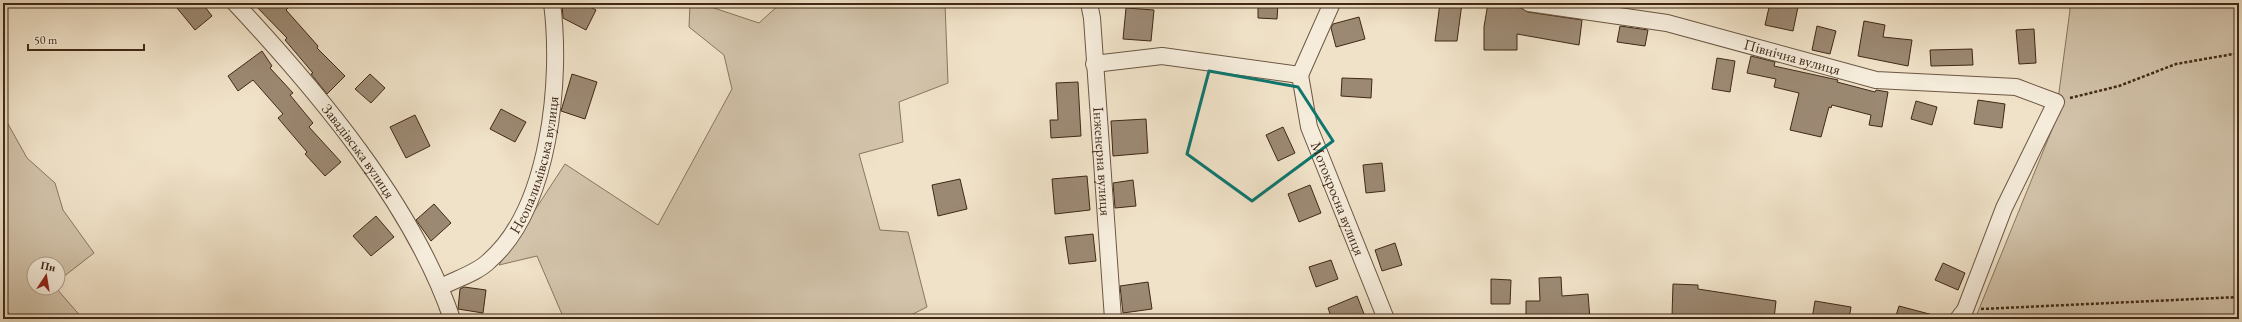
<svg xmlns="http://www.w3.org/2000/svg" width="2242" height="322" font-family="'EB Garamond',serif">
<rect width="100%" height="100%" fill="#f0e2c8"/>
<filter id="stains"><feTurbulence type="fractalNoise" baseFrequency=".005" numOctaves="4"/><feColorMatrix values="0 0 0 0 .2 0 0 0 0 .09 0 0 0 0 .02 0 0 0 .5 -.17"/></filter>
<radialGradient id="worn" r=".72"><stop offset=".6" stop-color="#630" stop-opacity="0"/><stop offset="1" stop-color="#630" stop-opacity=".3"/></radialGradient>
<g fill="#d2c3aa" stroke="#897660">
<polygon points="690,3 699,3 759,23 781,3 945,3 948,83 899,102 903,142 859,154 880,230 908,232 927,307 903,319 564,319 537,256 499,265 565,164 658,225 732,89 724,55 689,27"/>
<polygon points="2068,3 2239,3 2239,319 1975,319 2055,122 2070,10"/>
<polygon points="3,115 27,158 55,183 63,210 94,253 58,281 58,264 34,264 34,288 56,288 83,319 14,319 3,306"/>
</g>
<g fill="#9c8973" stroke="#402917">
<polygon points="173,3 202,3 212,16 195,30"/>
<polygon points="253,3 293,3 286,10 318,46 317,48 345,76 327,94 311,74 313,73 285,40 287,38"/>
<polygon points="562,3 582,3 596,10 586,30 563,18"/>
<polygon points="1258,3 1278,3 1277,19 1258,18"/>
<polygon points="1440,3 1462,3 1457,41 1435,41"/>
<polygon points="1488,3 1521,8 1528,12 1582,20 1579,45 1517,34 1517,50 1484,50 1484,27"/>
<polygon points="1770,3 1798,7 1793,31 1765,25"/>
<polygon points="1126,8 1154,10 1151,41 1123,39"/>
<polygon points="1359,17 1365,39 1336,47 1331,28 1333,24"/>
<polygon points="1864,21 1885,25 1883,37 1912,40 1908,66 1858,56"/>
<polygon points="1620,26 1648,30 1645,46 1617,42"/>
<polygon points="1817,26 1836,31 1830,54 1812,50"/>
<polygon points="2034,29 2036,63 2019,64 2016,30"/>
<polygon points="1972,49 1973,65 1931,66 1930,50"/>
<polygon points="262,51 272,66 270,68 293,93 290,95 313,123 309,127 341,162 325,176 305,154 307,152 278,118 283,114 253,80 238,91 228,76"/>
<polygon points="1751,56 1775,62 1774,66 1838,80 1837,82 1875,92 1876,90 1888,92 1882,127 1869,125 1871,115 1832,105 1831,108 1829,107 1821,137 1790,130 1799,93 1774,87 1776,79 1747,73"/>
<polygon points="1717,58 1735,61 1730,92 1712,89"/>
<polygon points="370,74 385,88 371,103 355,89"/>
<polygon points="572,74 597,82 585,119 561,111"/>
<polygon points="1342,78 1372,79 1371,98 1341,96"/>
<polygon points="1078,82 1081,136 1051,138 1050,120 1058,120 1056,83"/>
<polygon points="1978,100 2005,104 2002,128 1974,124"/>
<polygon points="1916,101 1937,107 1932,125 1911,119"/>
<polygon points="501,109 526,122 515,142 490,129"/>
<polygon points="415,115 430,146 406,158 390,127"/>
<polygon points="1146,119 1148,153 1113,156 1111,121"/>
<polygon points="1283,127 1295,153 1278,161 1266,135"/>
<polygon points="1382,163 1385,191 1366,193 1363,165"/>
<polygon points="1087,176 1090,210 1055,214 1052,179"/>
<polygon points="960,179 967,209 938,216 932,185"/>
<polygon points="1133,180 1136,206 1115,208 1113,183"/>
<polygon points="1310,185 1321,213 1299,222 1288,194"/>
<polygon points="434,204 451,223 431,241 416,220"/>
<polygon points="376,216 394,237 371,256 353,236"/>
<polygon points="1093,234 1096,261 1069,264 1065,237"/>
<polygon points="1395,243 1402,265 1382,271 1375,250"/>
<polygon points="1331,260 1338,279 1316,287 1309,267"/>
<polygon points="1943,263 1965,273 1958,290 1935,280"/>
<polygon points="1561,277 1562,296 1588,294 1590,319 1526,319 1526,301 1540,301 1539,278"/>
<polygon points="1491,279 1511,280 1510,304 1491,304"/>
<polygon points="1148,282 1152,309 1123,313 1120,286"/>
<polygon points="1673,284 1698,285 1698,289 1776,301 1774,319 1710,319 1672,316"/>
<polygon points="464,287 486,290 483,313 458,309 460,289"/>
<polygon points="1357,296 1366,319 1332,319 1328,308"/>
<polygon points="1815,301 1851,307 1849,319 1812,319"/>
<polygon points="1899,306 1933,315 1933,319 1895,319"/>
</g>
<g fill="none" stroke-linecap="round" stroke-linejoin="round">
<g stroke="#6c5743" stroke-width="18">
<g id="minor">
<path id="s1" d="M235 3C317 91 413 204 452 319"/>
<path id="s2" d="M1089 3 1092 18 1113 319"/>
<path id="s3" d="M1529 3 1667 23 1876 80 2016 87 2056 102 2004 208 1965 310 1958 319"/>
<polyline points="1094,64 1162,56 1300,75 1332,3"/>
<path id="s4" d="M1300 75 1309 127 1386 319"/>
<path id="s5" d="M441 287C456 279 477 273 489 261 550 208 562 79 552 3"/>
</g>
</g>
<g stroke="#402917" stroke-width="2.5" stroke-dasharray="3 2" stroke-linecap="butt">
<polyline points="2070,98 2119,86 2176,64 2239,53"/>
<polyline points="1981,309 2239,297"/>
</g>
<use href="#minor" stroke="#f5ecdb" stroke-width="16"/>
</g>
<path fill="none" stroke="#0f766e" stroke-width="3" stroke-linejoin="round" d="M1209 71 1298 87 1333 141 1252 201 1187 154Z"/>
<g text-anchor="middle" stroke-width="3.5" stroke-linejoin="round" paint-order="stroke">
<g font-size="15" fill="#402917" stroke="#f5ecdb">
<text dy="5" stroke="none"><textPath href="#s3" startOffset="269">Північна вулиця</textPath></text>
<text dy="5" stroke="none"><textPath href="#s1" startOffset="193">Завадівська вулиця</textPath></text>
<text dy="5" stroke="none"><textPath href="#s2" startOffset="159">Інженерна вулиця</textPath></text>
<text dy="5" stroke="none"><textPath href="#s5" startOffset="164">Неопалимівська вулиця</textPath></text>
<text dy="5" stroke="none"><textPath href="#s4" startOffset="130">Мотокросна вулиця</textPath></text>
</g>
</g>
<rect width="2242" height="322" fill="none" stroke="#f0e2c8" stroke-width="16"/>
<rect x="4" y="4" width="2234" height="314" fill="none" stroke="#402917" stroke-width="2"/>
<rect x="8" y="8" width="2226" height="306" fill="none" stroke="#402917"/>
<g transform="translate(46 276) rotate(12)"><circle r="19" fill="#f5ecdb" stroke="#ad9e8d"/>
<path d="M0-3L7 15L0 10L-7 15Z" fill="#8f2418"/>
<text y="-6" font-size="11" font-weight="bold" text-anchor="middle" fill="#402917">Пн</text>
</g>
<path d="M28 44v6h116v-6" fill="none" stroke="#402917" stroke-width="2"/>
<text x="34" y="44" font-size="12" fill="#402917" stroke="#f5ecdb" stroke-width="3" paint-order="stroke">50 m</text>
<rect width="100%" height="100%" filter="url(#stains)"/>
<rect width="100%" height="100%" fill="url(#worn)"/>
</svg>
